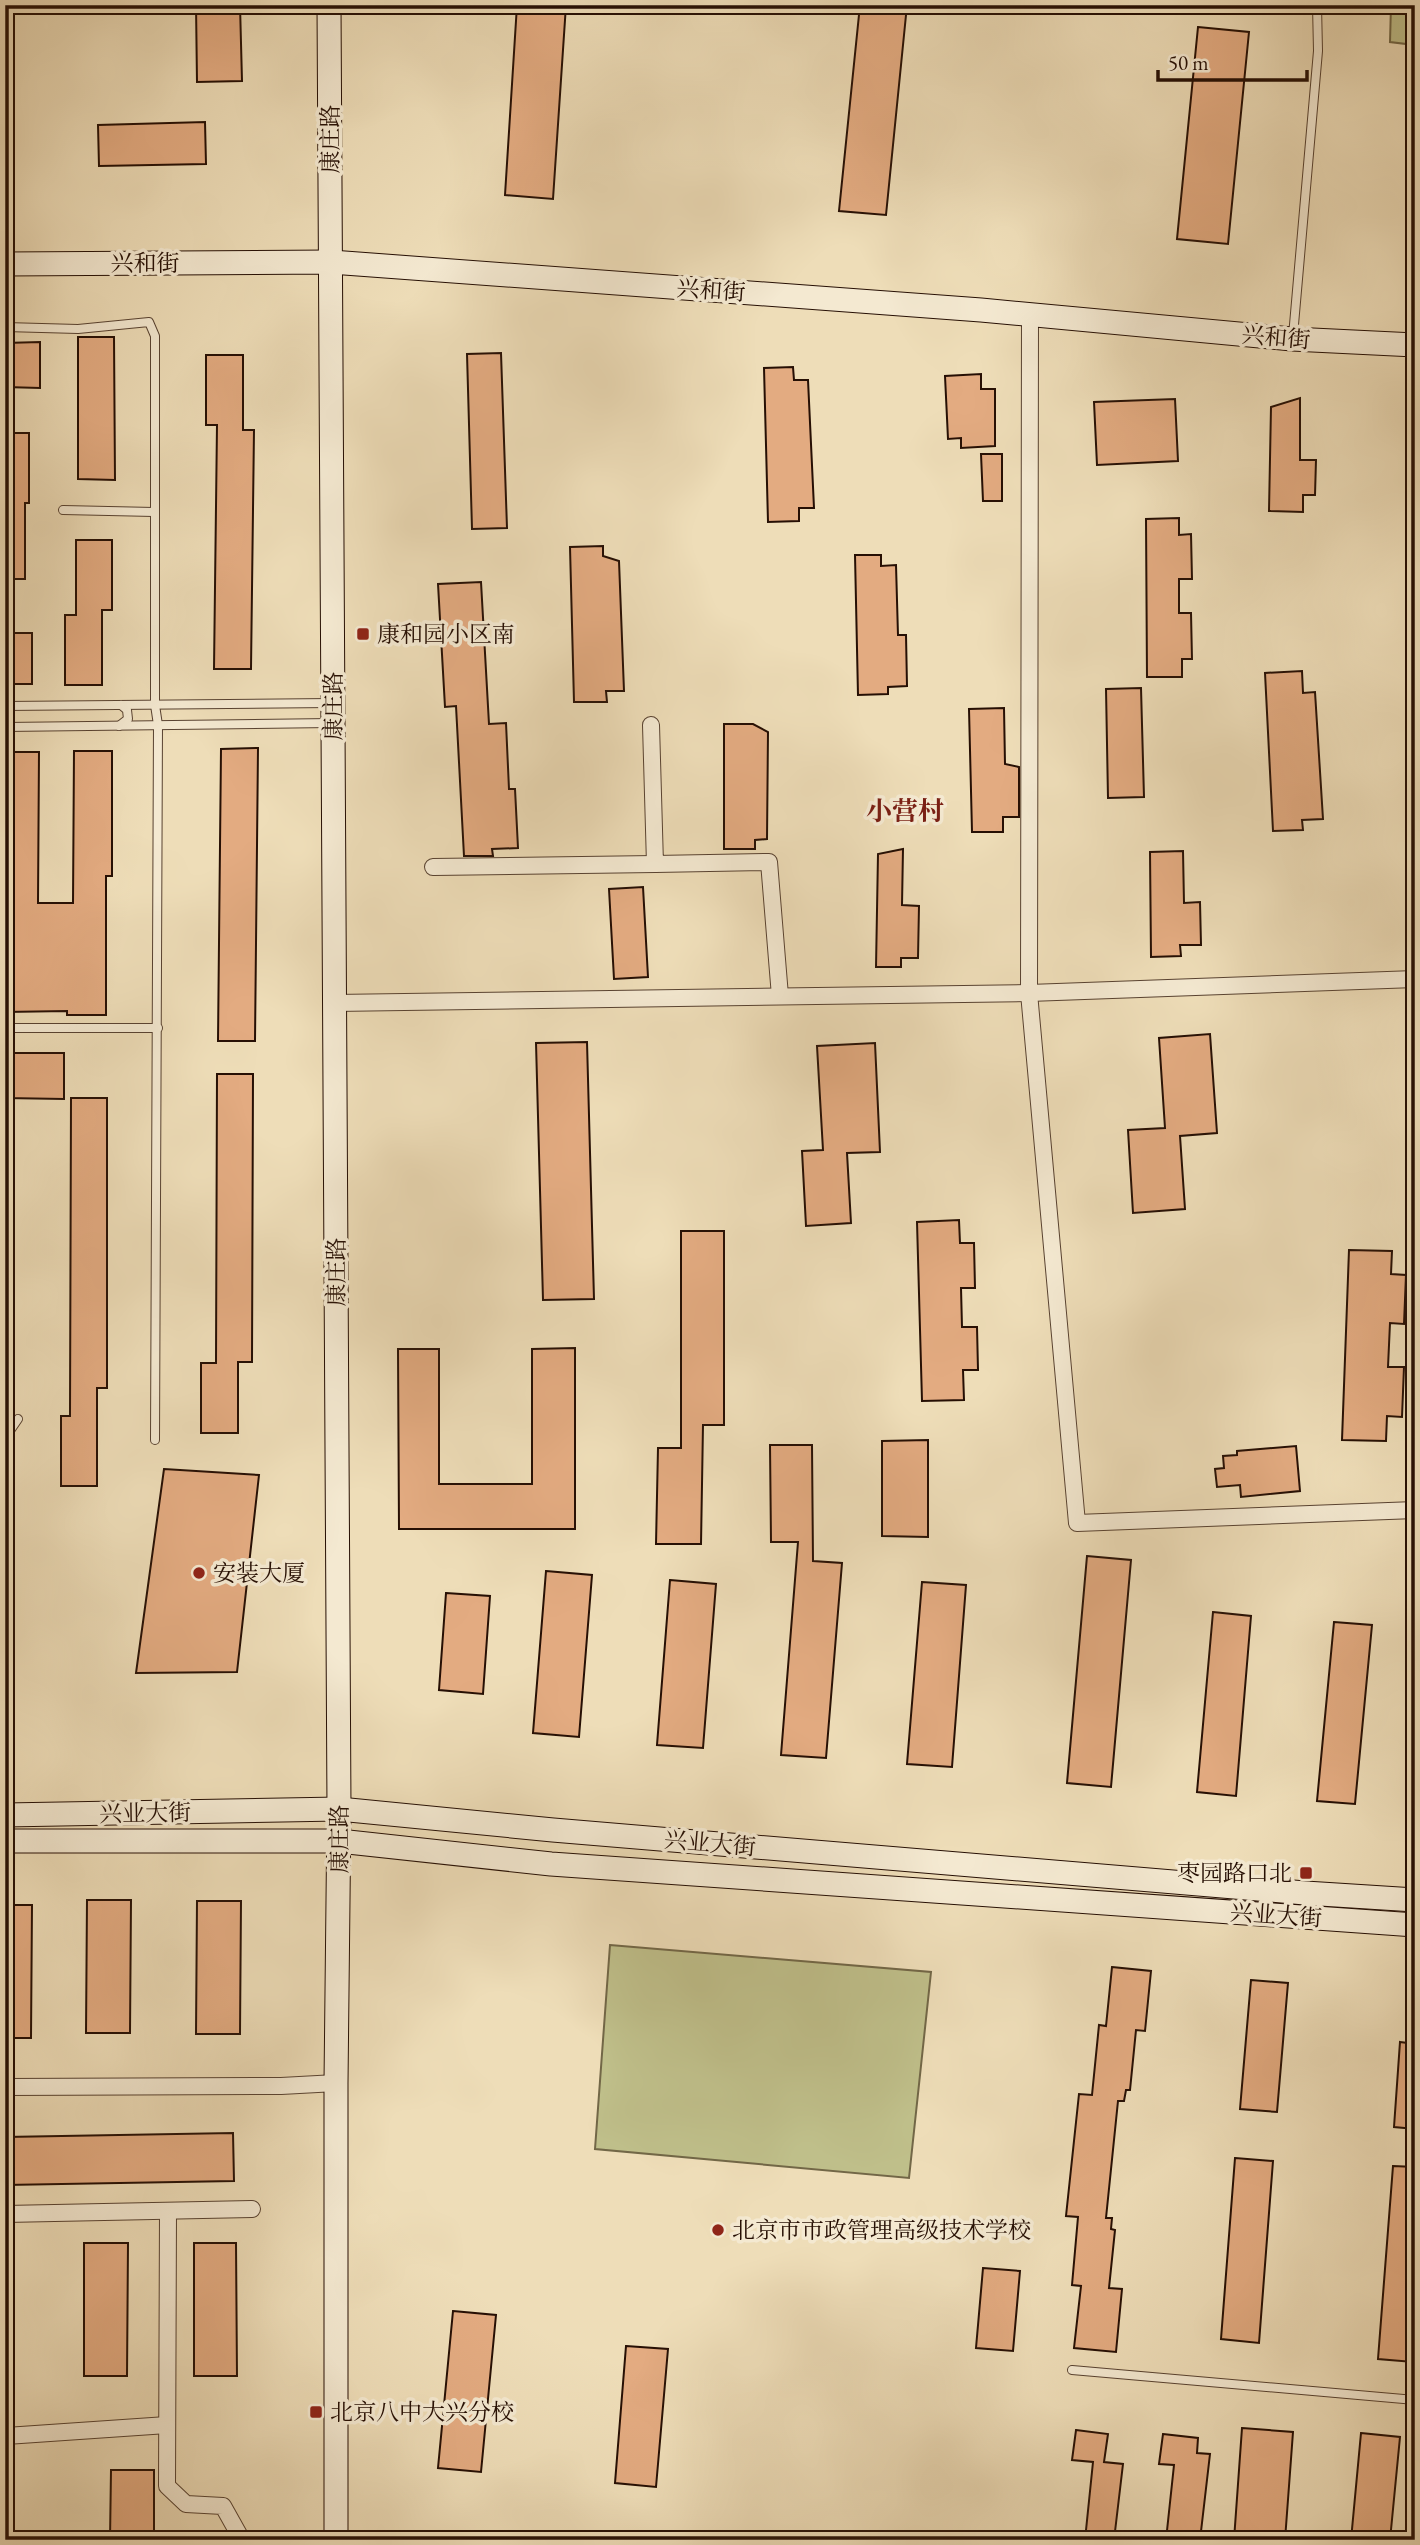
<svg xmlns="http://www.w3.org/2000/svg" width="1420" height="2545" font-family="'EB Garamond','Noto Serif SC',serif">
<rect width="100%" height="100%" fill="#eeddb8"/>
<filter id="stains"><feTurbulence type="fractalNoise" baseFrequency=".00286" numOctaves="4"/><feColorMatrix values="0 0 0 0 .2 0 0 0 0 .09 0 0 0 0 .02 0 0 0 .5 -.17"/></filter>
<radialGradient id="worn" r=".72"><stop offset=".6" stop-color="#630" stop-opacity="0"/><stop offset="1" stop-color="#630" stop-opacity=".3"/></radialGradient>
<g fill="#bfbf8a" stroke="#726747" stroke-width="2">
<polygon points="1391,5 1415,5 1415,45 1390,42"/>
<polygon points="610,1945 931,1972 909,2178 595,2149"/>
</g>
<g fill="#e3ab81" stroke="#260f04" stroke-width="2">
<polygon points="196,5 240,5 242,81 197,82"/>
<polygon points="517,5 566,5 553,199 505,195"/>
<polygon points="860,5 907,5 886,215 839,211"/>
<polygon points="1198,27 1249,32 1228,244 1177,239"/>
<polygon points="205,122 206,164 99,166 98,125"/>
<polygon points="78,337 114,337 115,480 78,479"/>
<polygon points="40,342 40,388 5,387 5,343"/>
<polygon points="501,353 507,528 472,529 467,354"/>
<polygon points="206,355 243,355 243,430 254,430 251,669 214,669 217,425 206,425"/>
<polygon points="793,367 794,380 808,380 814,508 799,508 799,521 768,522 764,368"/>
<polygon points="981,374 981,389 995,389 995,446 961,448 961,438 948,439 945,376"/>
<polygon points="1300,398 1300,460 1316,460 1315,495 1303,495 1303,512 1269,511 1271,407"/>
<polygon points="1175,399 1178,461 1097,465 1094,402"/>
<polygon points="5,433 29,433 29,503 25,503 25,579 5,579"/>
<polygon points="981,454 1002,454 1002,501 983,501"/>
<polygon points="1179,518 1179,535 1191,534 1192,579 1179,579 1179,613 1191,613 1192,659 1182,659 1182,677 1147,677 1146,519"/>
<polygon points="76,540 112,540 112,610 102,610 102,685 65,685 65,615 76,615"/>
<polygon points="603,546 603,556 619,561 624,691 606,691 607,702 574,702 570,547"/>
<polygon points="855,555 881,555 881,566 896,565 898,635 906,635 907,686 888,687 888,694 858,695"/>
<polygon points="481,582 489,724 506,723 509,789 515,789 518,848 492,849 493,856 464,856 456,706 445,707 438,584"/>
<rect x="5" y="633" width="27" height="51"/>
<polygon points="1302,671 1303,693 1315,692 1323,819 1302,820 1303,830 1273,831 1265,673"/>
<polygon points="1141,688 1144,797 1108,798 1106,689"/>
<polygon points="1004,708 1005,764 1019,767 1019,817 1003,817 1003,832 972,832 969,709"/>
<polygon points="724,724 753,724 768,732 767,839 755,840 755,849 724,849"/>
<polygon points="258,748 255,1041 218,1041 221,749"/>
<polygon points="74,751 112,751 112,876 106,876 106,1015 67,1015 67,1011 5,1012 5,903 9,903 9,837 5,837 5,752 39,752 38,903 73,903"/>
<polygon points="903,849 902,905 919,906 918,958 901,958 901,967 876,967 878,854"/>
<polygon points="1183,851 1184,903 1200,902 1201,945 1180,945 1181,956 1151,957 1150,852"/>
<polygon points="643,887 648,977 614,979 609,889"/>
<polygon points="1210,1034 1217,1133 1180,1136 1185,1209 1133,1213 1128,1130 1165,1128 1159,1038"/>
<polygon points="587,1042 594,1299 543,1300 536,1043"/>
<polygon points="875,1043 880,1152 847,1153 851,1223 806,1226 802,1151 823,1150 817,1046"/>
<polygon points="5,1053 64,1053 64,1099 5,1098"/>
<polygon points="217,1074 253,1074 252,1362 238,1362 238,1433 201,1433 201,1363 216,1363"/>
<polygon points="71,1098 107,1098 107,1388 97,1388 97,1486 61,1486 61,1416 70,1416"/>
<polygon points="959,1220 960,1243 974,1243 975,1288 961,1288 962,1327 977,1327 978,1370 963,1370 964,1400 922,1401 917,1222"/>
<polygon points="681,1231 724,1231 724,1425 703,1425 701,1544 656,1544 658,1448 681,1448"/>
<polygon points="1349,1250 1392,1251 1391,1274 1406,1275 1404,1324 1390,1323 1388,1367 1404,1367 1402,1417 1387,1416 1386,1441 1342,1440"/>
<polygon points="575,1348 575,1529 399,1529 398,1349 439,1349 439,1484 532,1484 532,1349"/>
<polygon points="928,1440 928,1537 882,1536 882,1441"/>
<polygon points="770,1445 812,1445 813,1561 842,1563 826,1758 781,1755 798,1542 771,1542"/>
<polygon points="1296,1446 1300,1491 1241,1497 1240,1485 1217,1487 1215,1469 1224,1468 1223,1456 1237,1455 1237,1451"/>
<polygon points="164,1469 259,1475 237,1672 136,1673"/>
<polygon points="1087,1556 1131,1560 1111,1787 1067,1783"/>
<polygon points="546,1571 592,1575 579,1737 533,1733"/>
<polygon points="670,1580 716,1584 703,1748 657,1745"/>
<polygon points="922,1582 966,1585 952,1767 907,1764"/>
<polygon points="446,1593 490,1596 483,1694 439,1690"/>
<polygon points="1213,1612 1251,1616 1236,1796 1197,1792"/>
<polygon points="1334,1622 1372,1625 1355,1804 1317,1801"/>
<polygon points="87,1900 131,1900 130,2033 86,2033"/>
<polygon points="197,1901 241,1901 240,2034 196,2034"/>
<polygon points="5,1905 32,1905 31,2038 5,2038"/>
<polygon points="1112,1967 1151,1971 1145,2031 1136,2030 1130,2090 1126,2090 1124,2101 1118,2101 1106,2218 1112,2218 1111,2229 1115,2230 1109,2288 1122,2289 1116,2352 1074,2348 1081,2286 1072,2285 1078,2217 1066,2216 1079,2094 1092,2095 1099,2025 1106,2026"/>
<polygon points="1251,1980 1288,1983 1277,2112 1240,2109"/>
<polygon points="1400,2042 1415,2044 1415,2129 1394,2127"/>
<polygon points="233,2133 234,2181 5,2185 5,2137"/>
<polygon points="1235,2158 1273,2161 1259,2343 1221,2339"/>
<polygon points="1393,2166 1415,2167 1413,2362 1378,2359"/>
<polygon points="84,2243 128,2243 127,2376 84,2376"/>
<polygon points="194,2243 236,2243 237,2376 194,2376"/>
<polygon points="983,2268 1020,2271 1013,2351 976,2348"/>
<polygon points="453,2311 496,2315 481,2472 438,2468"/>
<polygon points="626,2346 668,2349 656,2487 615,2483"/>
<polygon points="1242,2428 1293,2432 1285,2540 1234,2540"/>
<polygon points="1076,2430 1108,2434 1104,2462 1123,2464 1114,2540 1085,2540 1093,2462 1072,2460"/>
<polygon points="1361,2433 1400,2437 1390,2540 1351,2540"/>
<polygon points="1163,2434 1198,2438 1197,2453 1210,2454 1200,2540 1166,2540 1174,2465 1159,2464"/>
<polygon points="111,2470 154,2470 154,2540 110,2540"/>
</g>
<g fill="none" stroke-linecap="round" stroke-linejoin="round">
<g stroke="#584231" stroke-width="10">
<g id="lane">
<polyline points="5,327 78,329 149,322 155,336 155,705 158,725 155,1440"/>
<polyline points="1293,336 1318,51 1317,5"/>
<polyline points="63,510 154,512"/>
<polyline points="5,706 331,703"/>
<polyline points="119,726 128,719 127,710 121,705"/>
<polyline points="5,727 331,723"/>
<polyline points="5,1028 158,1028"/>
<polyline points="5,1438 18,1419"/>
<polyline points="1072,2370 1415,2400"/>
</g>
</g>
<g stroke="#584231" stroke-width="18">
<g id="street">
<polyline points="1030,314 1029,993 1077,1523 1415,1510"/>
<polyline points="651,725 655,864 769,862 780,996"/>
<polyline points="433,867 655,864"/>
<polyline points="334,1003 1029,993 1415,979"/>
<polyline points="5,2087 281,2086 336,2083"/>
<polyline points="168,2211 167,2486 186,2504 223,2506 242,2540"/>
<polyline points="5,2214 252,2209"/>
<polyline points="5,2436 6,2540"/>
<polyline points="6,2436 167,2425"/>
</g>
</g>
<g stroke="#260f04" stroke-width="25">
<g id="secondary">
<polyline points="329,5 339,1809 336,2083 336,2540"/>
<polyline points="5,264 331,262 981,310 1292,339 1415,345"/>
<polyline points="5,1815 339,1809 553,1830 1305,1893 1415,1900"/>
<polyline points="5,1841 339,1841 551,1864 1415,1925"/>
</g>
</g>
<use href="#lane" stroke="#f4e9d1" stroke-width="8"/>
<use href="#street" stroke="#f4e9d1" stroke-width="16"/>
<use href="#secondary" stroke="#f4e9d1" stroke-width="23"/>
</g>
<g fill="#8f2418" stroke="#f4e9d1" stroke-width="2.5">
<rect x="356" y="627" width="14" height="14" rx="3.5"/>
<circle cx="199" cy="1573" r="7"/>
<rect x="1299" y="1866" width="14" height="14" rx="3.5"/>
<circle cx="718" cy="2230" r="7"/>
<rect x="309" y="2405" width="14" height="14" rx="3.5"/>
</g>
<g text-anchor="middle" stroke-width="7" stroke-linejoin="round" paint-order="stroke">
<g font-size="23" fill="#260f04" stroke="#f4e9d1">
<text transform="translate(330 139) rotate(-90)" y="8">康庄路</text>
<text x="145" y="271">兴和街</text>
<text transform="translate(711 290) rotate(4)" y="8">兴和街</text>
<text transform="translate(1276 337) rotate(5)" y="8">兴和街</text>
<text transform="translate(333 706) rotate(-90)" y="8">康庄路</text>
<text transform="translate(336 1272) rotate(-90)" y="8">康庄路</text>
<text transform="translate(145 1813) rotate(-1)" y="8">兴业大街</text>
<text transform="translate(339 1839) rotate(-90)" y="8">康庄路</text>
<text transform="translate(710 1843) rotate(5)" y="8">兴业大街</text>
<text transform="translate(1276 1915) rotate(4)" y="8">兴业大街</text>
</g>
<g font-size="23" fill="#260f04" stroke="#f4e9d1" text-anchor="start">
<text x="377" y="642">康和园小区南</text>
<text x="213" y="1581">安装大厦</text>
<text x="1292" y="1881" text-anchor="end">枣园路口北</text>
<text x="732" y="2238">北京市市政管理高级技术学校</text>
<text x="330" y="2420">北京八中大兴分校</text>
</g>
<g font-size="26" font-weight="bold" fill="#7a1f14" stroke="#f4e9d1">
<text x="905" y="820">小营村</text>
</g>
</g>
<rect width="1420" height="2545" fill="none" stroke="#eeddb8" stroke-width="28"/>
<rect x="7" y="7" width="1406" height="2531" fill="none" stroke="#260f04" stroke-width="3.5"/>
<rect x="14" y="14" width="1392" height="2517" fill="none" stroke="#260f04" stroke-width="2"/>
<path d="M1158 70v10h149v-10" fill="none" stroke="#260f04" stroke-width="3.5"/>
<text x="1168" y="70" font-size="21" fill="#260f04" stroke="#f4e9d1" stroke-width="5" paint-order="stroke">50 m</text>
<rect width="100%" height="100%" filter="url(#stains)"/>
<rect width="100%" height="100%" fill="url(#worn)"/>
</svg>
